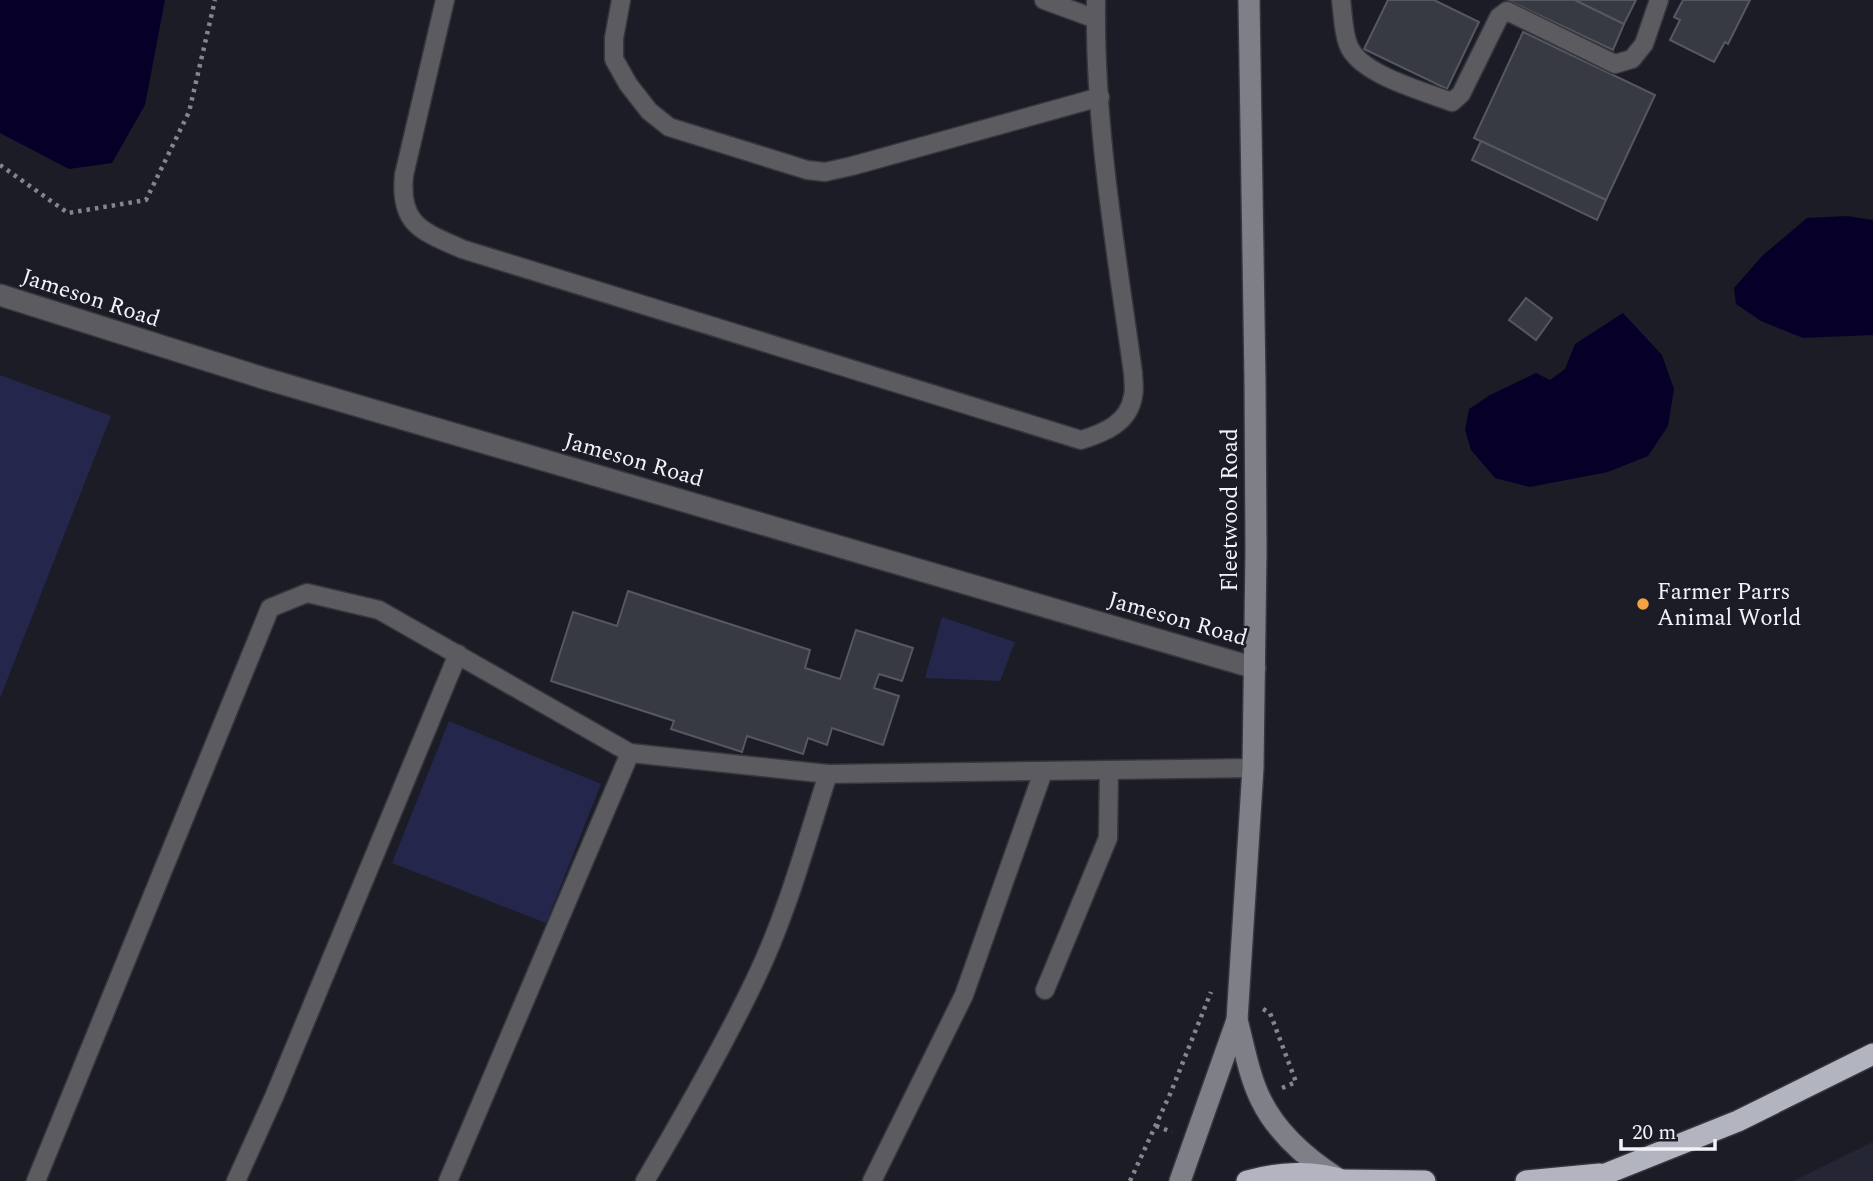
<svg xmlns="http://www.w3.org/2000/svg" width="1873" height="1181" font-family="Spectral,serif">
<rect width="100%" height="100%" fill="#1b1c25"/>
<polygon fill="#242634" points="1873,1142 1873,1181 1793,1181"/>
<g fill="#24264c">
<polygon points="0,375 111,416 0,698"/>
<polygon points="942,617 1015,642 1000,681 925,678"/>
<polygon points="449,721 601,784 546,923 392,863"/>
</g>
<g fill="#060029">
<polygon points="0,0 165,0 145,105 112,163 69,169 0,133"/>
<polygon points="1847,216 1873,220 1873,335 1803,338 1761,321 1736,304 1734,288 1763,255 1807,218"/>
<polygon points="1623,313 1662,355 1674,389 1668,426 1648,456 1608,472 1530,487 1495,478 1471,450 1465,430 1469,409 1490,395 1536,373 1550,380 1565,369 1575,344"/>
</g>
<g fill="#383a43" stroke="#555761" stroke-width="2">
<polygon points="1388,0 1434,0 1479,22 1447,89 1364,49"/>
<polygon points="1507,0 1575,0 1624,24 1613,50"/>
<polygon points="1575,0 1636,0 1624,24"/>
<polygon points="1683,0 1750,0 1728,44 1725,42 1714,62 1670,40 1680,20 1674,17"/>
<polygon points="1523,32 1655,95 1606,200 1474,138"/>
<polygon points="1481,141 1606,200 1597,220 1472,160"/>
<polygon points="1526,298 1552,318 1536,340 1509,320"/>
<polygon points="628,591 810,650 805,668 840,679 856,630 913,648 902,681 879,674 874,688 899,696 883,745 832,728 827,745 808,738 803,754 747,736 742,752 671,729 674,721 551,681 573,612 617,626"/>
</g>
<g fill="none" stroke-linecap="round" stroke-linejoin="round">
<g stroke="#35363e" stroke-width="21">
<g id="lane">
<path d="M445 0 404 175C399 225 422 231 462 249L1081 440C1104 433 1129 423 1133 396 1135 389 1133 380 1133 373 1116 250 1094 125 1096 0"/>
<polyline points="621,0 614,38 614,59 628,84 649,111 669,127 807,170 825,172 852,166 1100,97"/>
<polyline points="1044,0 1096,19"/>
<path d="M1341 0C1343 14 1343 31 1348 44 1358 74 1423 91 1452 102L1461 94 1499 17 1507 11 1615 64 1632 59 1644 44 1659 0"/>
<polyline points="1045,990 1108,838 1109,770"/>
<polyline points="36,1181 270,608 307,593 379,610 630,753 828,774 1253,768"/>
<polyline points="236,1181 274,1097 458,654"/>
<polyline points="448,1181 630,753"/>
<path d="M645 1181C684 1115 722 1049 755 980 787 914 806 843 828 774"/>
<polyline points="872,1181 964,995 1043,772"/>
</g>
</g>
<g stroke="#35363e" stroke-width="24">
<polyline id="street" points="0,295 263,378 1255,668"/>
</g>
<g stroke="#35363e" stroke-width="24">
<g id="secondary">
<path d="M1237 1020C1244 1046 1249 1076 1261 1100 1277 1133 1306 1158 1337 1178"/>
<polyline points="1180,1181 1237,1020 1253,768 1256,551 1255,381 1249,0"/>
</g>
</g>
<g stroke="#35363e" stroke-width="24">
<g id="highway">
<polyline points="1342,1180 1425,1181"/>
<path d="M1247 1181C1278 1172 1315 1170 1345 1181"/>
<polyline points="1526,1181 1600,1174"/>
<polyline points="1588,1181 1738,1121 1873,1054"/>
</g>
</g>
<g stroke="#85868d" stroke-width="4.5" stroke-dasharray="3.5 5" stroke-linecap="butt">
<polyline points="0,165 68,213 146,200 189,112 215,0"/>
<polyline points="1263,1009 1270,1013 1296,1082 1282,1088"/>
<polyline points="1156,1126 1172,1132"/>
<polyline points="1130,1181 1171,1092 1211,992"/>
</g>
<use href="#lane" stroke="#5b5b60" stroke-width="18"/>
<use href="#street" stroke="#5b5b60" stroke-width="21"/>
<use href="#secondary" stroke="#7e7f87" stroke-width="21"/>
<use href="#highway" stroke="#b2b4bf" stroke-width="21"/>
</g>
<circle fill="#f3a442" stroke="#1b1c25" stroke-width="2.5" cx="1643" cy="604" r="7"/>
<g text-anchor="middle" stroke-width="5" stroke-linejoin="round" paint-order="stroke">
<g font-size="23" fill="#f2f3f9" stroke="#1b1c25">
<text transform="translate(91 297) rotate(18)" y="8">Jameson Road</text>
<text transform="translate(634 459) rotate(16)" y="8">Jameson Road</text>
<text transform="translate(1229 510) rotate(-90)" y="8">Fleetwood Road</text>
<text transform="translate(1178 618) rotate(16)" y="8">Jameson Road</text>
</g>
<g font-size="23" fill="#f2f3f9" stroke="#1b1c25" text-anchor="start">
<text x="1657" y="599">Farmer Parrs<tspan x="1657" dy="26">Animal World</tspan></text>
</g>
</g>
<path d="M1621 1139v10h94v-10" fill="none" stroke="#f2f3f9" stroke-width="3.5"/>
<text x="1632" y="1139" font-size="21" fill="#f2f3f9" stroke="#1b1c25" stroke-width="5" paint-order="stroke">20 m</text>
</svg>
